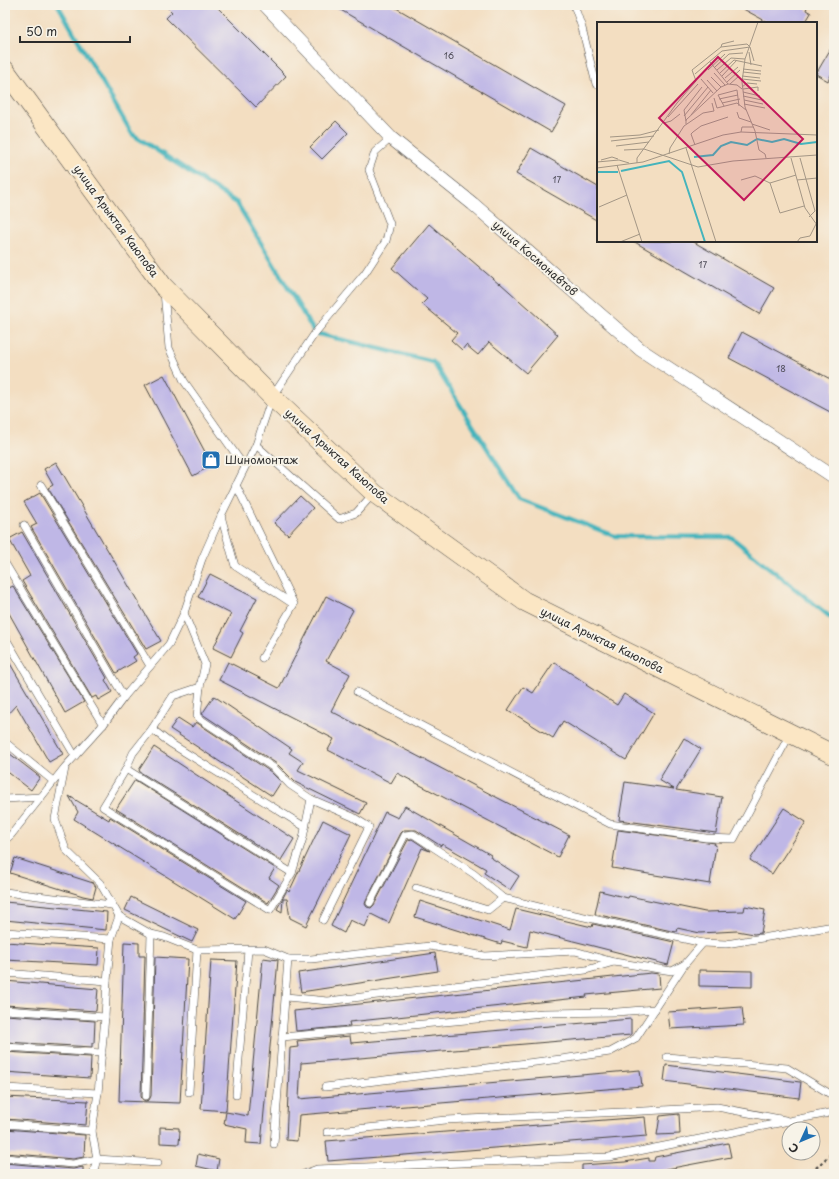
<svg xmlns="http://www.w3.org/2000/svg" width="839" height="1179" font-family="'Playpen Sans',sans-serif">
<rect width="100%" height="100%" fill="#f7f3e8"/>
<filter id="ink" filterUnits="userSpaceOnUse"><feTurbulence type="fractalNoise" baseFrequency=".025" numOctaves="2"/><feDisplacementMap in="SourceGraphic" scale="8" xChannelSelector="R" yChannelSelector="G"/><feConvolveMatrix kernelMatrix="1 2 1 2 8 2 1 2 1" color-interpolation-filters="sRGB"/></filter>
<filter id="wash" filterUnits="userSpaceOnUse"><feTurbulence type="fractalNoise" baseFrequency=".012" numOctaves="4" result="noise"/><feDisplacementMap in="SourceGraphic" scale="16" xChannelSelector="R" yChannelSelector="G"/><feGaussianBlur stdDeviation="0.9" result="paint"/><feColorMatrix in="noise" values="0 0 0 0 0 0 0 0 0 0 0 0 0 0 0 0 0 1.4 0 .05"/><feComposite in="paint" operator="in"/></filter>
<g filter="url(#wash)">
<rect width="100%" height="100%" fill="#f3dec1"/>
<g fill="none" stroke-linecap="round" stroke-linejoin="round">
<polyline stroke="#45b4bc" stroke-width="4.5" points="58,5 132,134 237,203 315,333 433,362 519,499 615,536 731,537 834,620"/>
</g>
<g id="blocks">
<g fill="#bfb7e6">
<polygon points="165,5 215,5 286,76 256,107 166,18 172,12"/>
<polygon points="332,5 391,5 566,106 551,132"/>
<polygon points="736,5 808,5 806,10 811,13 805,23 769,23"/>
<polygon points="834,43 834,69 828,81 816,74"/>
<polygon points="336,121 348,133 322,159 310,147"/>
<polygon points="531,148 598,187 598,221 516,174"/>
<polygon points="429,224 499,284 500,283 558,335 526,373 489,342 478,355 466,345 462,350 451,340 457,333 422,304 427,299 392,268"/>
<polygon points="633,241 692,241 774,288 759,314"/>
<polygon points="742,332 834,381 834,414 729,358"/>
<polygon points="164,375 212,465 193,476 145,385"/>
<polygon points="56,462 161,641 146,649 48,488 53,485 44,469"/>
<polygon points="40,493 137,654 133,657 136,661 116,673 31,527 37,524 24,502"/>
<polygon points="300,496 313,508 288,535 274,523"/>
<polygon points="22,532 107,678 105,680 112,692 98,700 96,696 92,698 22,581 30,576 9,539"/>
<polygon points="210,574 257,598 240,631 243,633 231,657 213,648 231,614 198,597"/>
<polygon points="13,586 84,702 65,713 5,606 5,590"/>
<polygon points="326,596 353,610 326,661 350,674 331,711 569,835 558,857 397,773 391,783 328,750 334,739 219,680 228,662 279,688"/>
<polygon points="5,655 63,754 49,762 16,705 5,717"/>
<polygon points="554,662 587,684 586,685 617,705 624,694 654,713 626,760 563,721 553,738 508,710 523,687 533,693"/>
<polygon points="214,696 292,749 289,753 303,762 298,770 366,803 360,814 295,782 277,764 202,714"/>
<polygon points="178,718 192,727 196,722 271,772 281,782 272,796 170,729"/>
<polygon points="684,738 701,749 676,790 722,797 716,833 619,820 625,782 674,789 659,780"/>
<polygon points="154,747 294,839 281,860 140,772 139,770"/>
<polygon points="5,750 40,777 31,790 5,770"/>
<polygon points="135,780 275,868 269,878 279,885 268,903 116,809"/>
<polygon points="69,796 109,820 110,817 246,901 235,919 74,819 78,812"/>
<polygon points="405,806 491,855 490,857 519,876 510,890 484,873 486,869 442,844 441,846 416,830 404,830 401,833 366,901 365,904 367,907 371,908 374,905 408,840 412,839 430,851 422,848 389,923 371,914 365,927 350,920 344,933 331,926 385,812 398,818"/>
<polygon points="784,808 806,822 772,874 750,860"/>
<polygon points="323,820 351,834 306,926 290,918 287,899 283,899 282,912 277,909 287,890 289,892"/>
<polygon points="618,830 715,843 714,845 716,845 710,884 612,868"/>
<polygon points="15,858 93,883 96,887 93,898 83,896 10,873"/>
<polygon points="600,891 628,898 629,896 705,912 744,911 745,906 765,910 761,933 754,934 737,931 700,933 677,928 676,932 595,914"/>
<polygon points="131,897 198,930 192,942 125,910"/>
<polygon points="420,901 510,930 516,909 592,927 593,924 674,942 668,965 530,930 527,947 502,941 501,944 415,917"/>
<polygon points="5,902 107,912 106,930 5,920"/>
<polygon points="5,942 99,948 98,965 5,960"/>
<polygon points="124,942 139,943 139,956 145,956 141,1096 142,1099 145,1101 149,1100 151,1096 155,957 188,959 180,1103 119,1101"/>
<polygon points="435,953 438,971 301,992 298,973"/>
<polygon points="263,958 278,960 261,1144 246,1143 247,1129 224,1124 226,1112 248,1116"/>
<polygon points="211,960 237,961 226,1111 201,1109"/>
<polygon points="699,970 752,971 752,987 699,986"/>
<polygon points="651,973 659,974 660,988 586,995 587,997 349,1022 350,1026 296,1031 294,1011"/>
<polygon points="5,981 98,989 96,1011 5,1005"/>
<polygon points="742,1007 744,1025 670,1029 668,1012"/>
<polygon points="5,1015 95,1021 94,1043 92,1043 92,1047 5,1042"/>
<polygon points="631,1019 631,1035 301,1063 299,1099 640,1070 642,1086 299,1115 297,1141 286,1140 290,1048 298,1047 297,1041 350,1036 351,1043"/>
<polygon points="5,1052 91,1057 90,1078 5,1072"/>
<polygon points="666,1065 800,1082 801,1082 799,1098 664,1081"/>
<polygon points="5,1097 88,1101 86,1125 5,1119"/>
<polygon points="679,1114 680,1134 657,1135 660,1116"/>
<polygon points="645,1117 647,1136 328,1161 326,1141"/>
<polygon points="160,1127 179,1128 179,1131 180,1131 179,1144 160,1143"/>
<polygon points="5,1129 85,1135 84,1157 73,1159 5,1153"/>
<polygon points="728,1143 731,1157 640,1174 582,1174 582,1165 625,1162 649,1158 649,1161 654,1161 655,1157"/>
<polygon points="198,1154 219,1159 217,1171 196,1166"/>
<polygon points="5,1163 73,1169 83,1167 83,1174 5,1174"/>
</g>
</g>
</g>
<g filter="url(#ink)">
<use href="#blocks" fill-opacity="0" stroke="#494642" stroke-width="1"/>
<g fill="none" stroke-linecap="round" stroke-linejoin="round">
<g stroke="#494642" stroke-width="8">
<g id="lane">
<polyline points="574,5 582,28 596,84 598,85"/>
<polyline points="164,292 169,348 184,381 244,466"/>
<polyline points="256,445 339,519 356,513 374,493"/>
<polyline points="41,485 150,666"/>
<polyline points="236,485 294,604 262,658"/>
<polyline points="221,516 235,566 293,604"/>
<polyline points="24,525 124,697"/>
<polyline points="5,563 103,725"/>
<polyline points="184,613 205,664 200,687 197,717 274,768 290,785 311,799 353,817 369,827 323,920"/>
<polyline points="5,637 75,756"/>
<polyline points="200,687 173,696 152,729 133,753 126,769 103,807 270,910 292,873 303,838 311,799"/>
<polyline points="357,692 610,824 706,838 734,839 790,734"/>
<polyline points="152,729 170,743 305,827"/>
<polyline points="5,742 53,781"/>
<polyline points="65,768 55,819 66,850 100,883 119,916 151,934 164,937 197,950 264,949 288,959 311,959 430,946 485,956 575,951 614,962 672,971 685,964 703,943"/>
<polyline points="126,769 292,873"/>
<polyline points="5,799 41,797"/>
<polyline points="5,840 11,835 65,767 103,725 124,697 169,644 184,613 202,559 221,516 256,445 272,397 315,333 365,273 386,241 390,224 369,170 375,152 391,138"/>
<polyline points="416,888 488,910 503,898"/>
<polyline points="5,892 112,905"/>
<polyline points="370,903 405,835 413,834 474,874 503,898 543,908 703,943 726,944 834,926"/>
<polyline points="5,932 111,939"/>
<polyline points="5,973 107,981"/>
<polyline points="286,997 328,1001 586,970 614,962"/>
<polyline points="5,1010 105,1017"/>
<polyline points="282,1037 543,1013 617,1012 655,1009"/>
<polyline points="5,1047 102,1053"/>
<polyline points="667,1057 787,1068 832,1095 834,1098"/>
<polyline points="325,1087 561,1059 610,1052 636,1038 684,965"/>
<polyline points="5,1088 98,1093"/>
<polyline points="189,1092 197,950"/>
<polyline points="236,1095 248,950"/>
<polyline points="146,1096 151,934"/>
<polyline points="5,1124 92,1131"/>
<polyline points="327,1132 446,1120 644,1111 717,1107 785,1120"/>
<polyline points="274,1144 288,959"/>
<polyline points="5,1158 73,1164 97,1159 158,1163"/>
<polyline points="93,1174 97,1159 92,1131 98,1093 105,1017 107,981 111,939 119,916"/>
<polyline points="304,1174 317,1169 609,1157 834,1112"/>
</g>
</g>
<g stroke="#494642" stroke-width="14">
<polyline id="street" points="265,5 391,138 473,204 641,350 834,477"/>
</g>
<g stroke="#494642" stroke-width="20">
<polyline id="secondary" points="5,70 163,286 272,397 374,493 524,601 834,755"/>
</g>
<polyline stroke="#494642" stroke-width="2.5" stroke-dasharray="3 3" stroke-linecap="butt" points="793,1174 814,1170 834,1151"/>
<use href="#lane" stroke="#fff" stroke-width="7"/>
<use href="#street" stroke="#fff" stroke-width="13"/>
<use href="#secondary" stroke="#fbe6c4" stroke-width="19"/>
</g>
</g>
<defs>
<g id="shop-square" transform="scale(1)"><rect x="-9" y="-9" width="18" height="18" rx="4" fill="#1f6fb2" stroke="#f7f3e8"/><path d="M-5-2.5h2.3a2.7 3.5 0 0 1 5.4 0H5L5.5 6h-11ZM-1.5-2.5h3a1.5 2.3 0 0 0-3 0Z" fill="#fff"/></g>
</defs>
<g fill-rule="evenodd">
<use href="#shop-square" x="211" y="460"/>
</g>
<g text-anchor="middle" stroke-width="4" stroke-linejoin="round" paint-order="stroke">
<g font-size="9" fill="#504e5a">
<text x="449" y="59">16</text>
<text x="557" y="183">17</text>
<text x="703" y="268">17</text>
<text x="781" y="372">18</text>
</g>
<g font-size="11" fill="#2b2b2b" stroke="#f7f3e8">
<text transform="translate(116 221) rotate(54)" y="4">улица Арыктая Каюпова</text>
<text transform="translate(535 258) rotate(41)" y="4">улица Космонавтов</text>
<text transform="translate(337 456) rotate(42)" y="4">улица Арыктая Каюпова</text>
<text transform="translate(602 640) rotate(26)" y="4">улица Арыктая Каюпова</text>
</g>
<g font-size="11" fill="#2b2b2b" stroke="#f7f3e8" text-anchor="start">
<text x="225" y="464">Шиномонтаж</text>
</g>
</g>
<g transform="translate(597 22)">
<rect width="220" height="220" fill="#f3dec1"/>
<path fill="none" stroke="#45b4bc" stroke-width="2" d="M97 135 116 133 124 124 134 120 150 123 160 117 175 120 187 117 204 122 220 120M24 149 72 139 85 150 108 220M0 150H21"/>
<path fill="none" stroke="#a39685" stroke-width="1" d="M161 0 148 37 145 60 148 85 158 109 162 128 168 132 169 136M124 25 125 22 137 19M152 30 154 43M113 40 131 62M118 45 132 32 146 31M146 47 164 49M111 48 128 32M120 48 134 36 148 37M146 50 164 52M117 51 128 63M123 51 137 38 165 44M98 52 125 29 153 25 157 39M125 54 140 38M145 54 163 56M114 55 124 65M128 56 141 45M104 57 116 71M145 57 164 59M110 58 120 69M130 60 143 48M133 62 142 54M145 65 150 61 160 62M146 67 161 65V69M146 70 163 74M146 74 165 78M117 76 120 86 140 81 149 88M122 77 141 73M147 78 166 82M125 81 143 77M147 82 168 86M127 84 121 73 140 68 142 84M140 90 142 96 154 100M94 93 114 68M87 94 111 65M71 95 101 62M89 99 87 88 105 65M67 101 74 99 83 92M89 102V98L124 65 131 62 140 63 145 67M155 102 173 108M144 110 145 105H156M13 115 43 113 62 108M14 119 57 114M98 123 94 112 96 110 104 104 131 95M19 124 52 120M89 126 119 220M27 128 47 127 101 145 136 139 220 133M72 132 73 126 87 104 106 91 117 89 115 81M194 136 208 186 220 203M203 136 218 189 212 195M4 138 15 135 21 137M0 140 22 138 32 141M40 141V136L80 81 99 59 95 48 124 25 150 22 153 25M20 143 45 220M0 146 46 140 126 113 144 110 220 113M144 158 158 154 173 161 199 153M200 158 220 156M173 161 183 191 207 184M2 185 30 173M23 220 43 212M200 220 203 216 213 214 219 202"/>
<path fill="#c2185b" fill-opacity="0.15" stroke="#c2185b" stroke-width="2" d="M121 35 206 117 147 178 62 96Z"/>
<rect width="220" height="220" fill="none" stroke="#2b2b2b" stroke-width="2"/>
</g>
<rect width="839" height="1179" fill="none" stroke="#f7f3e8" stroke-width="20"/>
<g transform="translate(801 1141) rotate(226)"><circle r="19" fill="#f7f3e8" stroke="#a5a39c"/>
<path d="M0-3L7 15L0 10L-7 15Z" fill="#1f6fb2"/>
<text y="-6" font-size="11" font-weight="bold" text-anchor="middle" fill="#2b2b2b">С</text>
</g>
<path d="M20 36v6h110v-6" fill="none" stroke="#2b2b2b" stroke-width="2"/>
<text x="26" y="36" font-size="12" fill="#2b2b2b" stroke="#f7f3e8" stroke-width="3" paint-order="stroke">50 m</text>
</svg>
